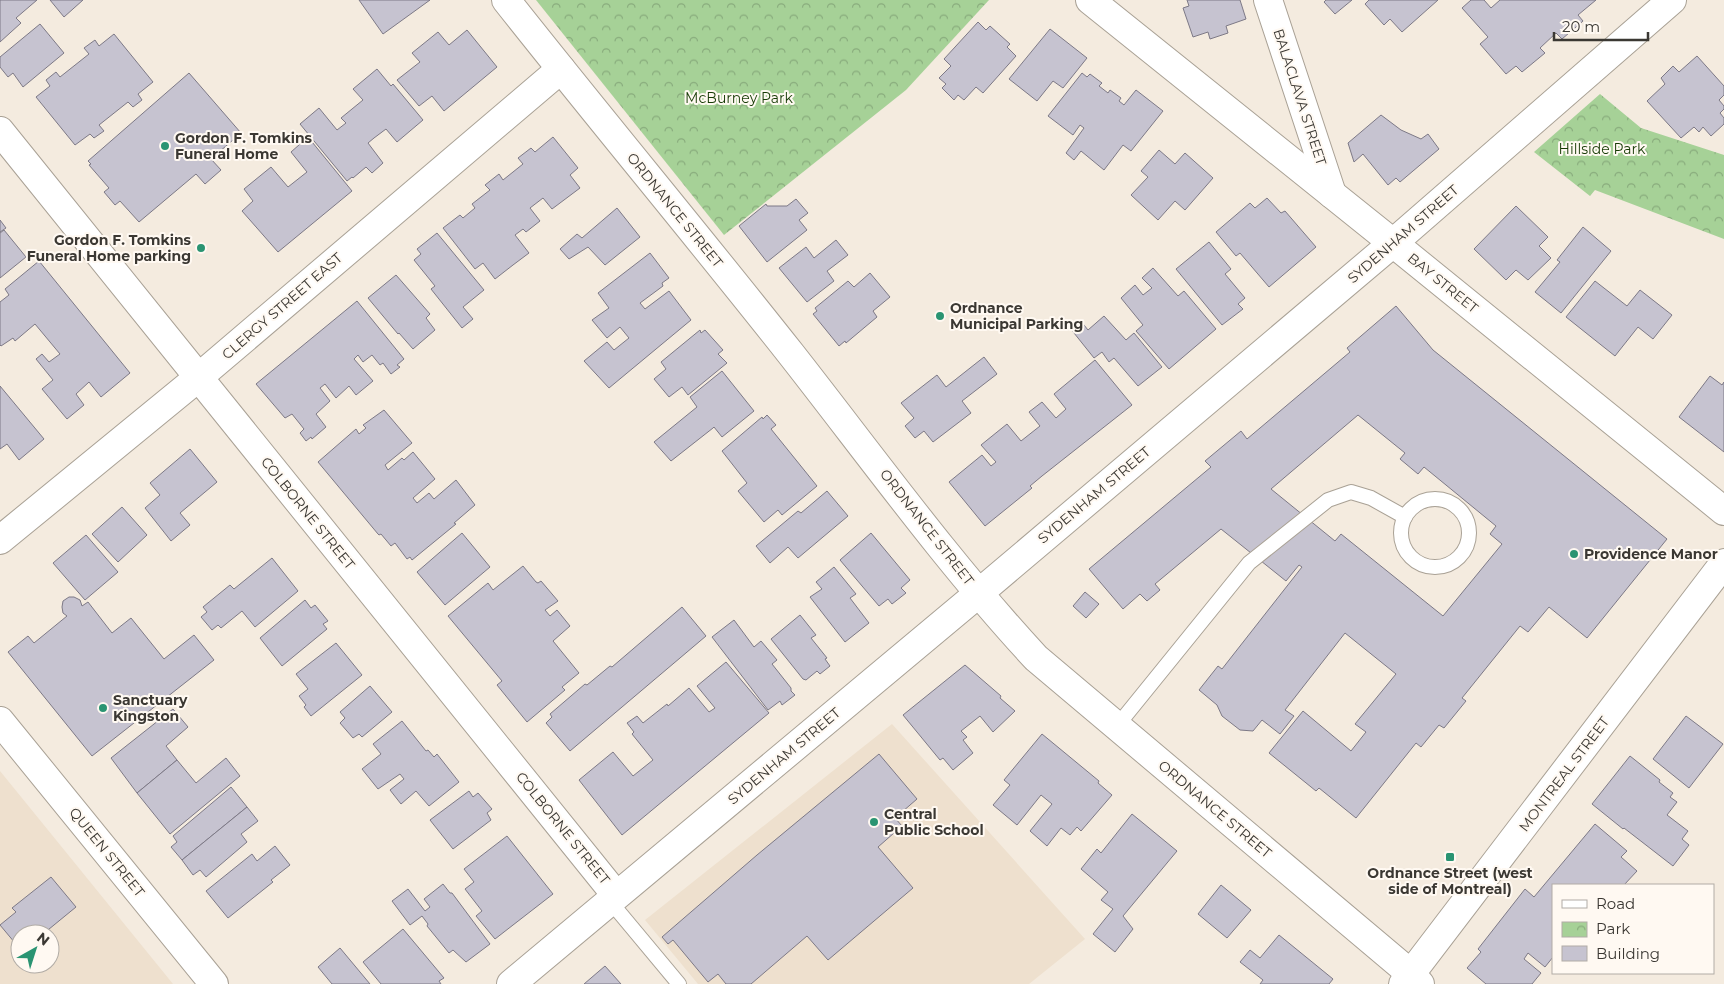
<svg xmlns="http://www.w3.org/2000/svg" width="1724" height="984" font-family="Montserrat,sans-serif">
<defs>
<pattern id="park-crowns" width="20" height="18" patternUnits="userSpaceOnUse" patternTransform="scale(1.25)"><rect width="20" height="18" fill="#a6d197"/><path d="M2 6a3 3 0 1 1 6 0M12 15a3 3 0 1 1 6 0" fill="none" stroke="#88ab7c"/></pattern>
</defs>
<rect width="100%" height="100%" fill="#f4ebdf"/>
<g fill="#eee0ce" fill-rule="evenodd">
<polygon points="892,724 1085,939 1029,984 698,984 645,920"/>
<path d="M0 771 173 984H0ZM20 934H50V964H20Z"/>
</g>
<g fill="url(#park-crowns)">
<polygon points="536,0 989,0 906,90 724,235"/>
<polygon points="1600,94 1641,128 1724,155 1724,239 1595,190 1590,196 1534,152"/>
</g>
<g fill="#c6c3d0" stroke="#7d7986" fill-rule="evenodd">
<polygon points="0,0 37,0 16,18 21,23 0,42"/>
<polygon points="50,0 83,0 64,17"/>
<polygon points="359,0 430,0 383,34"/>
<polygon points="1187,0 1240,0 1246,19 1226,26 1228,33 1210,39 1208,32 1193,37 1183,8 1189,6"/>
<polygon points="1326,0 1352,0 1335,14 1324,2"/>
<polygon points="1369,0 1438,0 1402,32 1390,19 1384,25 1365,4"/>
<polygon points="1471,0 1484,0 1491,8 1500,0 1596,0 1578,15 1583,21 1562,39 1556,33 1540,48 1545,53 1522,72 1516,66 1506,74 1480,44 1488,37 1462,8"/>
<polygon points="978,22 986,30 990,26 1010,44 1007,47 1016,56 983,93 976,87 964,100 958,95 954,100 942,88 946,84 939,78 951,66 944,59"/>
<polygon points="40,24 64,53 23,87 13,73 8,77 0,67 0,57"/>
<polygon points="1050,29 1087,58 1063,88 1053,81 1037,101 1009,79"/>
<polygon points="467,30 497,67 444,111 432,96 419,106 397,80 420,62 412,53 438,32 449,45"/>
<polygon points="114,34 153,82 138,94 142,100 133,107 128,102 99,125 104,131 94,138 90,134 75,145 36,97 50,86 46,80 56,72 60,77 89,54 84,48 95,40 99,46"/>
<polygon points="1697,56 1724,86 1724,95 1719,100 1724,106 1724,109 1720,113 1724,118 1724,124 1711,136 1703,127 1699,132 1694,127 1681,138 1647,101 1665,84 1661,78 1673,66 1679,72"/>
<polygon points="377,69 391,86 393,84 423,120 397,142 386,129 374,138 368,143 383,163 372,173 366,167 353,178 352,177 347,181 300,124 319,108 337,130 346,123 341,118 363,100 353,89"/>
<polygon points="189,73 241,133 211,159 221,170 205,184 196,174 139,222 120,201 115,205 104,192 109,188 89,165 91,164 88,161"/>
<polygon points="1082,73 1087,77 1090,74 1102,83 1099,86 1108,93 1110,90 1121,98 1119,101 1124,105 1136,90 1163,111 1131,151 1123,145 1104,170 1081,151 1074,160 1066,153 1084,128 1080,125 1073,135 1048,116"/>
<polygon points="1381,115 1401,130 1421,139 1428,134 1439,149 1400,182 1396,178 1388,185 1363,154 1354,162 1348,143"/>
<polygon points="308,137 352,191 278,252 242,211 253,201 244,189 271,167 288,187 307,172 291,152"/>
<polygon points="553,137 578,168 570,175 580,188 552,209 543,198 530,208 540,221 526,232 523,229 515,235 529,253 513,265 495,279 483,263 475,269 443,228 460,215 463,218 475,208 472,204 490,190 485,185 499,174 503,180 523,164 518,158 531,148 535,152"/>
<polygon points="1159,150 1175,164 1185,153 1213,178 1185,210 1175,201 1158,220 1131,195 1148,177 1141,171"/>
<polygon points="1267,198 1281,213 1285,211 1316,247 1269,287 1240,253 1236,256 1216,232 1250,203 1255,208"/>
<polygon points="796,199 808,213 799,220 807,230 767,262 739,226 766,204 767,206 787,206"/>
<polygon points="1516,206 1548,237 1539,246 1551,258 1528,280 1516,270 1506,280 1474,249"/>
<polygon points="617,208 640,237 605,265 588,247 569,259 560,249 577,234 582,238"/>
<polygon points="0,220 6,228 0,232"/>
<polygon points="1583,227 1611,251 1561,313 1535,292 1560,262 1557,260"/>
<polygon points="4,230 26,257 0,278 0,233"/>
<polygon points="437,233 484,290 463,307 473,319 462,328 431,289 435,286 414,260 421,254 417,249"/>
<polygon points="836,240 848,255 827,271 834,281 807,302 779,268 806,247 814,258"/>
<polygon points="1209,242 1231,269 1225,274 1245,298 1238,304 1243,309 1222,325 1176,269"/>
<polygon points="650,253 669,278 662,283 663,286 640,303 645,309 669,291 691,320 609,388 584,361 607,342 614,350 629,338 620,327 607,338 592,320 609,308 598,293"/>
<polygon points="39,261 130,373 101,397 89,382 76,394 84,405 67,419 42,389 53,380 36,359 42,354 49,362 60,354 35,324 15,341 13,338 1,346 0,345 0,302 9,295 5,289"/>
<polygon points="1153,268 1178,296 1184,291 1216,329 1169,369 1136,331 1143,325 1121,298 1135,285 1143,295 1152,288 1142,278"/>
<polygon points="870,273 890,297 873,311 877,317 846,343 845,341 839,346 813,314 817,311 815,308 848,281 854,287"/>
<polygon points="396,275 430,314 426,318 435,330 413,349 399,333 398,334 368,298"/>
<polygon points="1595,281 1627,306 1640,290 1672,315 1653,339 1638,327 1615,356 1566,317"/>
<polygon points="357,301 404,359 397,365 400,367 391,374 383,363 380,365 372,355 363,362 358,355 354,359 373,381 356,395 349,386 336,398 325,384 320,388 330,401 316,414 326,427 312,439 311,437 306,441 300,433 304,429 292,414 285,418 256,384"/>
<path d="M1396 306 1433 350 1667 539 1587 638 1549 607 1528 632 1520 626 1462 698 1466 701 1444 728 1439 725 1421 747 1416 743 1356 818 1319 788 1316 791 1269 753 1303 711 1351 751 1366 732 1355 724 1396 674 1345 633 1285 710 1294 716 1280 734 1262 720 1253 731 1240 730 1222 716 1217 705 1199 690 1218 666 1222 669 1302 567 1299 565 1286 581 1221 529 1155 584 1160 590 1147 601 1140 594 1123 609 1089 569 1211 467 1205 461 1241 431 1247 439 1350 352 1347 348ZM1358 415 1405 453 1400 459 1418 474 1424 467 1496 526 1490 534 1502 544 1443 616 1341 534 1335 541 1271 489Z"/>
<polygon points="1104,316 1126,340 1134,333 1162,367 1138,386 1114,358 1109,362 1102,352 1094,358 1070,328 1080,320 1088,330"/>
<polygon points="700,330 701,333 705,330 723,350 718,354 727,363 688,395 682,387 669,397 654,379 666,369 661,362"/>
<polygon points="984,357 997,374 962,401 971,413 933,442 924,431 915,438 905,426 914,418 901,403 937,375 946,387"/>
<polygon points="1095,360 1132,405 1042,476 1030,486 1032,488 985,526 949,482 982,455 991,466 996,462 981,445 1007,424 1021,441 1040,426 1029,412 1042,402 1056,418 1066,409 1054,394"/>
<polygon points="722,371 754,411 722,437 714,427 713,428 671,461 654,442 697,407 690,397"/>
<polygon points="1710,376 1722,385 1724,382 1724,452 1679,417"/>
<polygon points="0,386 44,439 19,460 7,444 0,449"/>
<polygon points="384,410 412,443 385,465 388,470 402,458 404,460 413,452 435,479 413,498 417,503 429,493 434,499 456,480 475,505 454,523 456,524 412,560 410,557 407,559 395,543 391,546 381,534 379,535 378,534 318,462 356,429 359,434 366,428 363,425"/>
<polygon points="767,415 776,425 771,429 817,486 782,515 778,510 764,522 738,491 747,483 722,451 762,417 763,419"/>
<polygon points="190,449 217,482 180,513 190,525 171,541 145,508 160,495 150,483"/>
<polygon points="827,491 848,516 798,558 788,547 770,563 756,546 798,511 801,513"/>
<polygon points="122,507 147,535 118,562 92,534"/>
<polygon points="462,533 490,567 445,605 417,572"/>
<polygon points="871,533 910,580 901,588 906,593 892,604 888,599 879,606 840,560"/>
<polygon points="86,535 118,572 85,600 53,563"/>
<polygon points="272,558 298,591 255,627 242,611 221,628 218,625 212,630 201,617 207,612 203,607 230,585 234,589"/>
<polygon points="523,566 536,582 538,583 541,581 558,601 545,610 550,616 557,610 570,626 553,641 579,673 562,687 565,690 527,722 497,685 502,681 448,616 488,583 493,590"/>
<polygon points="834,567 856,594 850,598 869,623 845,642 810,597 822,589 816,582"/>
<polygon points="1085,592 1099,604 1086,618 1073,606"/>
<polygon points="69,597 74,597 80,600 82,606 88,602 112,633 131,618 164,659 194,635 214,660 92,756 8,652 28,636 34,643 67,616 63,613 62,607 63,601"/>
<polygon points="305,600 311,608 315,605 328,621 323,624 327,629 282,666 260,638"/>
<polygon points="682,607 706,636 570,751 546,723 552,717 550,714 585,684 587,685 610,666 612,667"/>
<polygon points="800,615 816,635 811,638 827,658 825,659 830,666 820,674 817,671 806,680 803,679 771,639"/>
<polygon points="734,620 754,647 761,641 777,660 772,664 791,688 791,691 795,695 782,705 780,701 768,710 712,637"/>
<polygon points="336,643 362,675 311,716 304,707 306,705 299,696 308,689 296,674"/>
<polygon points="726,662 769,713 622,835 579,780 613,752 633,776 653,760 632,734 634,732 627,723 637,716 643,723 667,704 668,706 689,688 709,712 715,708 697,686"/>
<polygon points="965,665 1001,696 1000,698 1015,711 993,732 980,716 961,731 967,737 963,740 973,753 953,770 943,758 940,760 903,715"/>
<polygon points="370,686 392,712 362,737 359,734 353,738 340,723 345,718 340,712"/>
<polygon points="173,709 188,727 166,746 177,760 137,793 111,758"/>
<polygon points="1686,716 1723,744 1689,788 1653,759"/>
<polygon points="402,721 426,751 428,750 434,757 437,754 459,782 429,806 416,791 401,804 390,790 404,779 400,774 378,789 362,769 381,754 373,744"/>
<polygon points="1042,734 1099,781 1098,783 1112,795 1081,831 1077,827 1070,835 1061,828 1047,846 1030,831 1052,804 1041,795 1017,825 993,805 1010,785 1004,780"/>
<polygon points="879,754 917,799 895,818 902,826 878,847 913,888 828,960 807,936 751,984 726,984 718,974 708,982 673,940 668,944 662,937 757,855"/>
<polygon points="1630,756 1660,780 1659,782 1673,793 1670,797 1677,802 1667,815 1688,831 1682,839 1689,845 1673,866 1624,828 1623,829 1592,804"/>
<polygon points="226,758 240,776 170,834 137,793 177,760 196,783"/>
<polygon points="231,787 247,807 182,860 171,847 177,842 173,836"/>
<polygon points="469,791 473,797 478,793 492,809 487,813 491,820 453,849 430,820"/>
<polygon points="247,807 258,821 241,834 247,842 206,877 200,870 193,875 182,860"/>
<polygon points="1132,814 1177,851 1123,916 1133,929 1115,952 1093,934 1113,909 1101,900 1108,892 1081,869 1097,849 1101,853"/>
<polygon points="1595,824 1627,851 1621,857 1637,871 1624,885 1553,885 1553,957 1545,967 1528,953 1524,959 1541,973 1532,984 1486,984 1467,968 1481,952 1478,949 1525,889 1534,897"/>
<polygon points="507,836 553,894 495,939 476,916 482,911 465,889 474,882 464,869"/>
<polygon points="275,846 290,865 271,880 273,882 228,918 206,891 252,854 257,861"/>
<polygon points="51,877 76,907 43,934 32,934 29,931 26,934 20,934 20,939 15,943 0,925 16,912 12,908"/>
<polygon points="443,884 450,893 452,893 490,944 466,962 453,950 449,953 427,926 428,924 422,916 410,925 392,901 408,889 425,911 430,907 424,899"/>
<polygon points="1221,885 1251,910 1227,938 1198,914"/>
<polygon points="403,929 444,978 439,981 441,984 381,984 363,962"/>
<polygon points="1279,935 1333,979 1329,984 1260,984 1263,980 1240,962 1250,950 1260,958"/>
<polygon points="340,948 370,984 332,984 318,967"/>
<polygon points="605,966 621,984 584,984"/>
</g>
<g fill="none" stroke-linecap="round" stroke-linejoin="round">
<g stroke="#a9a195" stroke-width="16">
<g id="service">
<circle cx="1435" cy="533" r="34"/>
<polyline points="1117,726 1249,563 1328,500 1351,492 1371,498 1405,517"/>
<polyline points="609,900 679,984"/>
</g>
</g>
<g stroke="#a9a195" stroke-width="30">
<g id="minor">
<path d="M506 0C600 119 697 235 791 354 871 456 948 563 1036 658L1411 974 1420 984"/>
<polyline points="1090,0 1393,243 1724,511"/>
<polyline points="1268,0 1332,194"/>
<polyline points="0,131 616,895"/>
<polyline points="511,984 979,593 1393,243 1672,0"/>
</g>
</g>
<g stroke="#a9a195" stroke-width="30">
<polyline id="tertiary" points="0,540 199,377 561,69"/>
</g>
<g stroke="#a9a195" stroke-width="30">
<polyline id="secondary" points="1403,984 1724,563"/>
</g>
<g stroke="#a9a195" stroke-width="30">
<polyline id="primary" points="0,721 214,984"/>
</g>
<use href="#service" stroke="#fff" stroke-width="14"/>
<use href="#minor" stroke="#fff" stroke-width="28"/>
<use href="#tertiary" stroke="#fff" stroke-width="28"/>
<use href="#secondary" stroke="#fff" stroke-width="28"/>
<use href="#primary" stroke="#fff" stroke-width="28"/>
</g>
<g fill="#2a9472" stroke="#fff9f2" stroke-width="2">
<circle cx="165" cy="146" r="5"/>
<circle cx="201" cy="248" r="5"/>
<circle cx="940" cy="316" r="5"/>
<circle cx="1574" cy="554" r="5"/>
<circle cx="103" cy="708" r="5"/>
<circle cx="874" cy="822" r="5"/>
<rect x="1445" y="852" width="10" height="10" rx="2.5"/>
</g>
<g text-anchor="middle" stroke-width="4" stroke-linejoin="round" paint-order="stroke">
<g font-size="14" fill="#3b3833" stroke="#fff9f2">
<text transform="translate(1300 97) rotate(72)" y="5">BALACLAVA STREET</text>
<text transform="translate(675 210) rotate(51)" y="5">ORDNANCE STREET</text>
<text transform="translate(1403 234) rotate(-41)" y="5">SYDENHAM STREET</text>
<text transform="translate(1443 283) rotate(39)" y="5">BAY STREET</text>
<text transform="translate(282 306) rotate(-41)" y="5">CLERGY STREET EAST</text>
<text transform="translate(1094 495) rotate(-40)" y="5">SYDENHAM STREET</text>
<text transform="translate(308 513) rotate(51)" y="5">COLBORNE STREET</text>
<text transform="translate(927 527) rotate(52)" y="5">ORDNANCE STREET</text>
<text transform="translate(784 756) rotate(-40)" y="5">SYDENHAM STREET</text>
<text transform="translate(1564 774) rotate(-53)" y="5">MONTREAL STREET</text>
<text transform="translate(1215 809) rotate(40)" y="5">ORDNANCE STREET</text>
<text transform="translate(563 828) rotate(51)" y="5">COLBORNE STREET</text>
<text transform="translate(107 852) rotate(51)" y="5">QUEEN STREET</text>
</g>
<g font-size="14" fill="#173b05" stroke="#fff9f2">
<text x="739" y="103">McBurney Park</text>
<text x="1602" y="154">Hillside Park</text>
</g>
<g font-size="14" font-weight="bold" fill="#3b3833" stroke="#fff9f2" text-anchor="start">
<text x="175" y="143">Gordon F. Tomkins<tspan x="175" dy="16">Funeral Home</tspan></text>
<text x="191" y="245" text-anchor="end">Gordon F. Tomkins<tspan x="191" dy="16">Funeral Home parking</tspan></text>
<text x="950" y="313">Ordnance<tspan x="950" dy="16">Municipal Parking</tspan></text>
<text x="1584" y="559">Providence Manor</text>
<text x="113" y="705">Sanctuary<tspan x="113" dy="16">Kingston</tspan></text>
<text x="884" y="819">Central<tspan x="884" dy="16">Public School</tspan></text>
<text x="1450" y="878" text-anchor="middle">Ordnance Street (west<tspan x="1450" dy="16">side of Montreal)</tspan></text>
</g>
</g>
<rect x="1552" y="884" width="162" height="90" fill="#fff9f2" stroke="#b1aca6"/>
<rect x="1562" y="900" width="25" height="8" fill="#ffffff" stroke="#b1aca6"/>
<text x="1596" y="909" font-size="15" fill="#3b3833">Road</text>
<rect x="1562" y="922" width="25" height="15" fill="url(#park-crowns)" stroke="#b1aca6"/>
<text x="1596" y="934" font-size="15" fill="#3b3833">Park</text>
<rect x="1562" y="946" width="25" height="15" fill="#c6c3d0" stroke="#b1aca6"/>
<text x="1596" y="959" font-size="15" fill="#3b3833">Building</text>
<g transform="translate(35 949) rotate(39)"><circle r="24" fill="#fff9f2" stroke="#b1aca6"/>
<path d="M0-4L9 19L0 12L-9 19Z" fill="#2a9472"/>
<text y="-8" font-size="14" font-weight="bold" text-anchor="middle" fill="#3b3833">N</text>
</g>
<path d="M1554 32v8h94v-8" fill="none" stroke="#3b3833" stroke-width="2.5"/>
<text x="1562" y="32" font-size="15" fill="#3b3833" stroke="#fff9f2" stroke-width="4" paint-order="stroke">20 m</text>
</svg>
